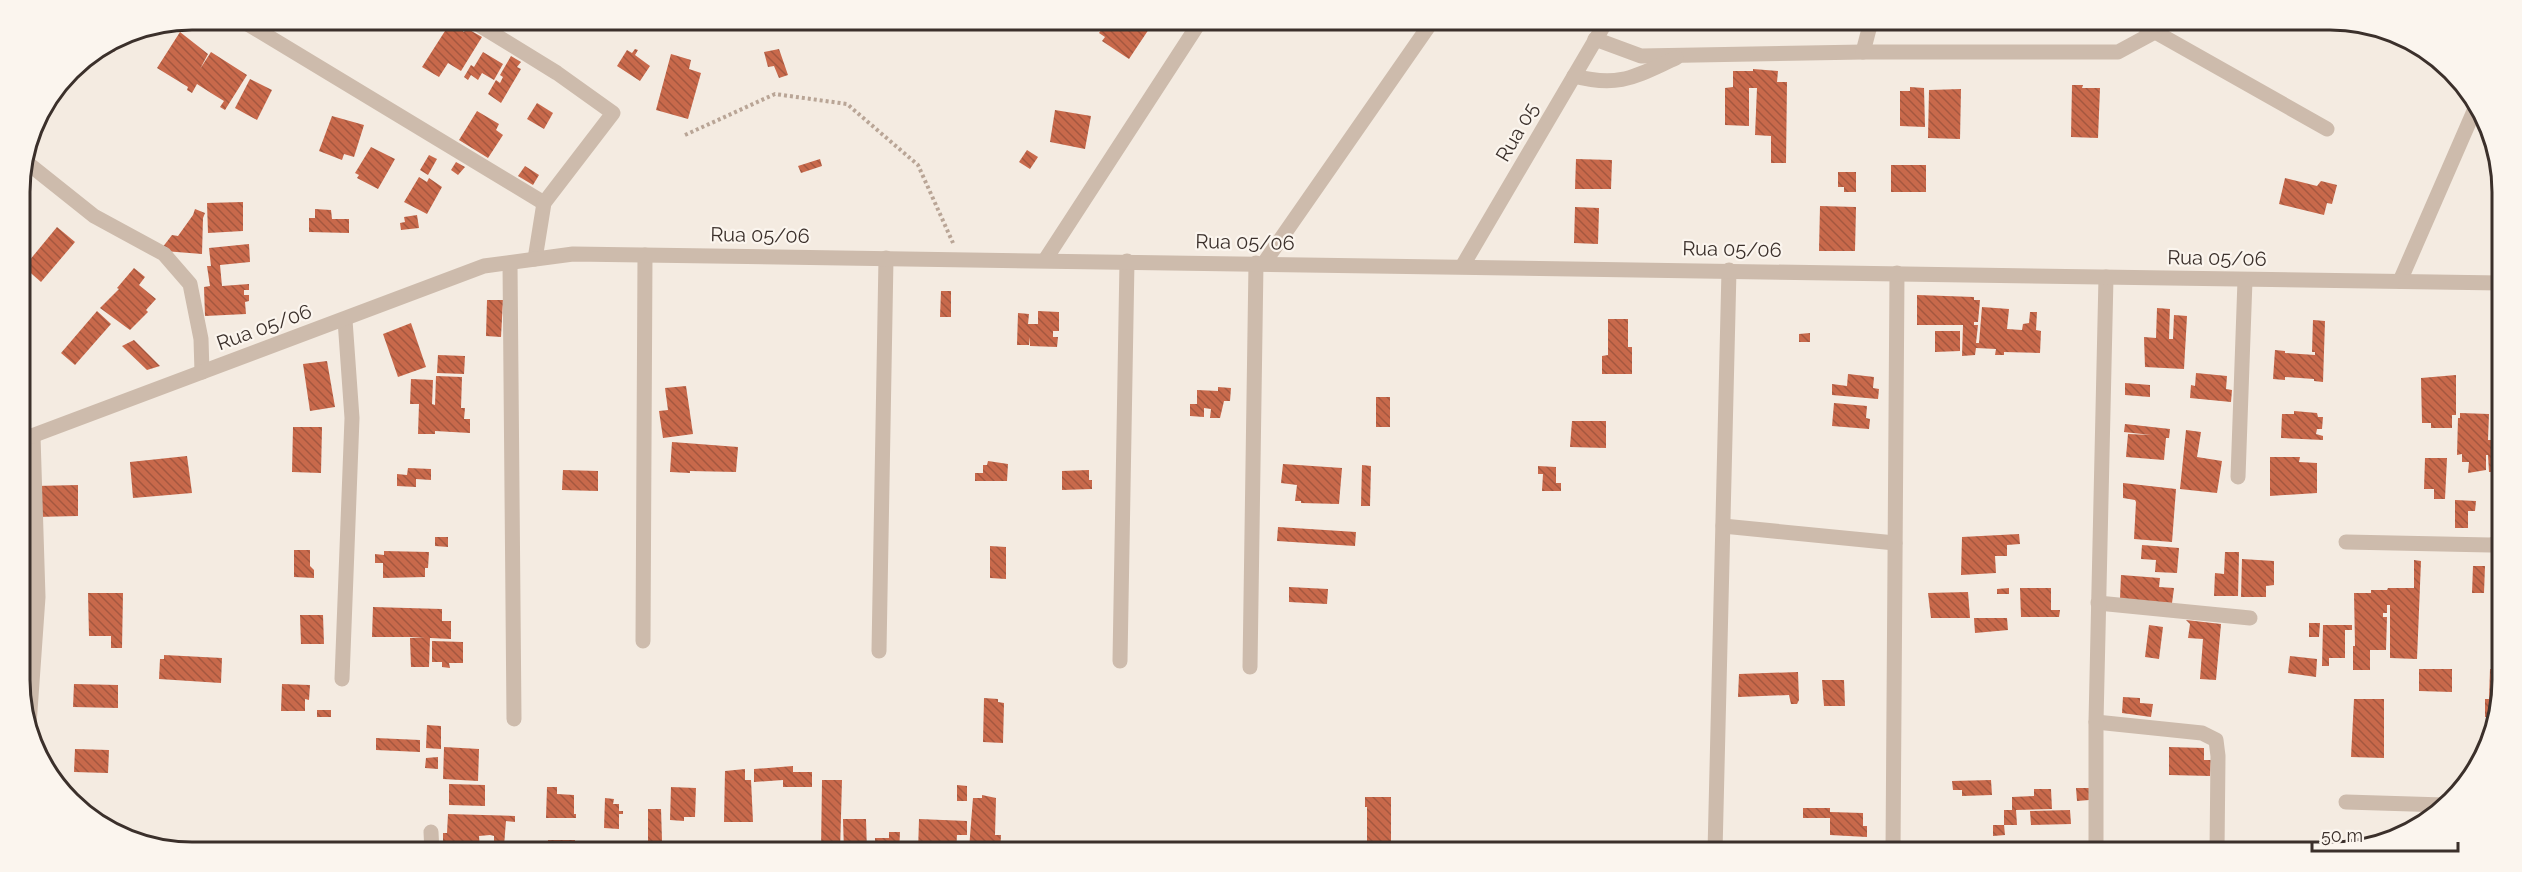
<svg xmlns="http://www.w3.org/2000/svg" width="2522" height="872" font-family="Raleway,sans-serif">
<defs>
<pattern id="building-back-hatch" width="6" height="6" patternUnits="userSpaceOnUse" patternTransform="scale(1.5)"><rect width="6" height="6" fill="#c8694b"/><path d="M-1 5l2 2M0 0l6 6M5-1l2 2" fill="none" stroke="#a4573f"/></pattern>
</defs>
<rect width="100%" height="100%" fill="#f4ebe1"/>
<g fill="url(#building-back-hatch)">
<polygon points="452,20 462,24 460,29 464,32 466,28 482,37 461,71 448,63 439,77 422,67"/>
<polygon points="624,20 638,20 634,26"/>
<polygon points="1108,20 1118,20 1123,23 1125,20 1155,20 1129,59 1102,41 1105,37 1099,33"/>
<polygon points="2332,20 2349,23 2346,28"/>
<polygon points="180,32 208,54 200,69 211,52 247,75 225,110 220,107 224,101 211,93 197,84 192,93 187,90 188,87 157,68"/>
<polygon points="126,33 114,52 104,47 110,43"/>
<polygon points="635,49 638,50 635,55 650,66 640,81 617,66 627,50 632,53"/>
<polygon points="779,49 788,75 779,78 774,66 768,67 764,52"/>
<polygon points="483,52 503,64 494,80 482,73 478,80 471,75 468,80 464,77 471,65 474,67"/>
<polygon points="671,54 691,60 689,69 701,73 688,119 656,110"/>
<polygon points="511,56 521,62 517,67 521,69 501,103 488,94 496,80 500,83 503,77 500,75"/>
<polygon points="1753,69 1778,71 1777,82 1787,82 1786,163 1771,163 1771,136 1755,135 1757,88 1749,88 1749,126 1725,125 1725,88 1733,87 1733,71 1753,71"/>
<polygon points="250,79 272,90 257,120 235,108"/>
<polygon points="2072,85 2083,85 2082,88 2100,88 2098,138 2071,137"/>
<polygon points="1910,87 1924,88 1925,127 1900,126 1900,91 1910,91"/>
<polygon points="1961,89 1960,139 1928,138 1929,90"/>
<polygon points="537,103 553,113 544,129 527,119"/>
<polygon points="1055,110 1091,116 1085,149 1050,142"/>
<polygon points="477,111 499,124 496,130 503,135 488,158 459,140"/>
<polygon points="332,116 364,125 354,157 344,154 342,160 319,151"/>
<polygon points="371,147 395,159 378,189 357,178 359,175 355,173"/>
<polygon points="1027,150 1038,157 1030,169 1019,162"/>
<polygon points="429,155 437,159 428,175 420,170"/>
<polygon points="820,159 822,166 801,173 798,166"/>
<polygon points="1576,159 1612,160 1611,189 1575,189"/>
<polygon points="456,162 465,167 458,175 451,170"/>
<rect x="1891" y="165" width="35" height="27"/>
<polygon points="525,166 539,175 533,185 518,176"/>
<polygon points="1838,172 1856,172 1856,192 1844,192 1844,187 1838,187"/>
<polygon points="419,177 427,182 429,178 442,187 427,214 404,202"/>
<polygon points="2285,178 2317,186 2321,181 2337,185 2332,204 2327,203 2324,215 2279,204"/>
<polygon points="243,202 243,231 208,233 207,203"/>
<polygon points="1820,206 1856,207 1855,251 1819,251"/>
<polygon points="1575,207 1599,208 1598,244 1574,243"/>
<polygon points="195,209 205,213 203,218 202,254 164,251 162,248 172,235 178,236 193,215"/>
<polygon points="315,209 331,210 332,219 349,219 349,233 309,232 309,218 315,218"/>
<polygon points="417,215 419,228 401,230 400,223 405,222 404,217"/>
<polygon points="57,227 75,242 41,282 24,267"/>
<polygon points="249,244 250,262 220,265 222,286 249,284 249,290 244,290 244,295 249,295 249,301 245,302 246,314 205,316 204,287 210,286 207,266 211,266 209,248"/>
<polygon points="134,268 145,277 139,285 156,299 146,310 148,312 130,330 100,308 119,289 117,288"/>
<polygon points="941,291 951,291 951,317 940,317"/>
<polygon points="1917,295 1974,297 1974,300 1980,300 1978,322 1974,322 1974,325 1978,325 1976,343 1979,343 1982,307 2009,309 2007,329 2022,330 2023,324 2029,323 2030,312 2037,312 2036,330 2041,331 2040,353 2004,352 2004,355 1995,355 1996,349 1976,348 1975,355 1962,356 1963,325 1917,325"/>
<polygon points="487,300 503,300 501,337 486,336"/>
<polygon points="2157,308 2170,309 2169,339 2173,339 2174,315 2187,316 2184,369 2145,367 2144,337 2156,338"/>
<polygon points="97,311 111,324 75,365 61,353"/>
<polygon points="1038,311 1059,312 1059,331 1053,331 1053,337 1058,337 1057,347 1030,346 1030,337 1029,345 1017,345 1018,313 1029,314 1028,324 1038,324"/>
<polygon points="1608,319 1628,319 1628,347 1632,347 1632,374 1602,374 1602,356 1608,355"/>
<polygon points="2313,320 2325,321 2323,382 2314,381 2314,379 2285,377 2285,380 2273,379 2275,350 2285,351 2285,353 2315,355 2315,352 2312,352"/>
<polygon points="411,323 426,367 398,377 383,334"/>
<polygon points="1935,331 1960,331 1960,351 1935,352"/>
<polygon points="1810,333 1810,342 1799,342 1799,334"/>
<polygon points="134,340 160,366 147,370 122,346"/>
<polygon points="438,355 465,356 464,374 437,373"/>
<polygon points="327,361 335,407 310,411 303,364"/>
<polygon points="2196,373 2227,376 2226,389 2232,390 2231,402 2190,398 2191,385 2195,386"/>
<polygon points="1848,374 1874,377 1873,388 1879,389 1878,399 1832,395 1832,384 1847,386"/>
<polygon points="2456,375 2456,415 2452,415 2452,428 2431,428 2431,423 2422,423 2421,378"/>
<polygon points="436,376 462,377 461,408 465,408 464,419 470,419 470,433 435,431 435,434 418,434 419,404 410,404 411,379 433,380 432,404 435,405"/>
<polygon points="2125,383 2150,385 2150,397 2125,395"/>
<polygon points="686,386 693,434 663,438 659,411 668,410 665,388"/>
<polygon points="1218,387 1231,388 1230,401 1224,401 1220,418 1210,418 1211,409 1204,408 1204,417 1190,416 1190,404 1197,404 1197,390 1218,391"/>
<rect x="1376" y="397" width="14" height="30"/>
<polygon points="1834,403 1867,406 1866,418 1870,419 1869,429 1832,426"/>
<polygon points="2294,411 2317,413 2318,417 2323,417 2322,429 2317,429 2316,434 2323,436 2323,440 2281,438 2282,414 2294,414"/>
<polygon points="2460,413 2489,414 2488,440 2494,440 2495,431 2502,431 2502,472 2489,472 2488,455 2486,455 2486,470 2468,473 2469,462 2462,462 2462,454 2457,455 2458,418 2460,418"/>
<polygon points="1572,421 1606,421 1606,448 1570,447"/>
<polygon points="2125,424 2170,429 2169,438 2166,438 2164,460 2126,457 2128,434 2151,435 2124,432"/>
<polygon points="293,427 322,427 321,473 292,472"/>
<polygon points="2186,430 2201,432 2197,457 2222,461 2217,493 2180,489"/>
<polygon points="672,442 738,447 736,472 690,471 690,473 670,472"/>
<polygon points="187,456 192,493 133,498 130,462"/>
<polygon points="2270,457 2300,457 2299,462 2317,463 2317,493 2270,496"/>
<polygon points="2425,458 2447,458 2445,499 2434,499 2434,489 2424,489"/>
<polygon points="988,461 1008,464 1007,481 975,481 975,473 983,473 983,465 987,465"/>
<polygon points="1283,464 1342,468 1339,504 1301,503 1301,501 1295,501 1297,485 1281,483"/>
<polygon points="1362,465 1371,466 1370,506 1361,506"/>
<polygon points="1538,466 1556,467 1556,483 1561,483 1561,491 1542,491 1543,474 1538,474"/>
<polygon points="408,468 431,469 431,480 416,479 416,487 397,486 397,474 407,475"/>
<polygon points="563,470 598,471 598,491 562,490"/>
<polygon points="1089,470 1089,480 1092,480 1092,489 1062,490 1062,471"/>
<polygon points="2123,483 2176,489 2172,542 2134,539 2136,502 2135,500 2123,498"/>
<polygon points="78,485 78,516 36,517 36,486"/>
<polygon points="2492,495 2502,496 2502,524 2491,524"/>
<polygon points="2455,500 2476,501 2475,511 2468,511 2468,528 2455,528"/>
<polygon points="1278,527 1356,532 1355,546 1277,541"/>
<polygon points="2019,534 2020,544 2007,545 2007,556 1995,556 1996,573 1961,575 1962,537"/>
<polygon points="435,537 448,537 448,547 435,546"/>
<polygon points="2142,545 2179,548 2177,573 2155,572 2156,560 2141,559"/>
<polygon points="990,546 1006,547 1006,579 990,578"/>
<polygon points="294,550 310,550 310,566 314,570 314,578 294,577"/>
<polygon points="384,551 429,552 428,568 425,568 425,577 383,578 383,563 375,563 375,554 384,555"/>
<polygon points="2225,552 2239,552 2238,596 2214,596 2215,573 2224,574"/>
<polygon points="2242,559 2274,561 2274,585 2266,586 2266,597 2241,597"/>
<polygon points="2414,560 2421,561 2417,659 2390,658 2390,605 2387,605 2387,613 2383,613 2383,617 2387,617 2386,650 2370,650 2370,670 2353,670 2353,646 2355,646 2354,593 2371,593 2371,590 2387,590 2388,588 2414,588"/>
<polygon points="2473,566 2485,566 2484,593 2472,593"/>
<polygon points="2121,575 2160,578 2159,587 2174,588 2172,603 2120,599"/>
<polygon points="1289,587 1328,589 1327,604 1289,602"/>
<polygon points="2009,588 2009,594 1997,594 1997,589"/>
<polygon points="2020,588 2051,588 2051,610 2060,610 2059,617 2021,617"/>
<polygon points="1968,592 1970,618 1931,618 1928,593"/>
<polygon points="88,593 123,593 122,648 111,648 111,636 89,636"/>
<polygon points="373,607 442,609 442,621 451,621 451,639 430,638 429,667 411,667 410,638 425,637 372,637"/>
<polygon points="300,615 323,615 324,644 301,644"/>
<polygon points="1974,618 2007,618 2008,630 1975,633"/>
<polygon points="2186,620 2221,624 2216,680 2200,679 2203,639 2188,638 2190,624"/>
<polygon points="2309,623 2320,623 2319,637 2309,637"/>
<polygon points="2149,625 2163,627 2159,659 2145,657"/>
<polygon points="2323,625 2352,625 2352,630 2345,630 2345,658 2329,658 2329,666 2322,666"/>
<polygon points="432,641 463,642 463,663 449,663 450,668 442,667 442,662 432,662"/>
<polygon points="164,655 222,658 221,683 159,679 160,659 164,659"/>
<polygon points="2290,656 2317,659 2316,677 2288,673"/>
<polygon points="2419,669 2452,669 2452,692 2419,691"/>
<polygon points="2490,669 2502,669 2496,718 2485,717 2485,699 2489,699"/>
<polygon points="1798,672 1799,700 1797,704 1791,704 1789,695 1738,697 1739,674"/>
<polygon points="1822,680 1844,680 1845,706 1824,706"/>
<polygon points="74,684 118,685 118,708 73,707"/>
<polygon points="282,684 310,685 309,700 305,699 305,711 281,711"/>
<polygon points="2123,697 2140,698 2140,703 2153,704 2151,717 2122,713"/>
<polygon points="984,698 998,699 998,702 1004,703 1003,743 983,742"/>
<polygon points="2354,699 2384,699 2384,758 2351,757"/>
<rect x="317" y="710" width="14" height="7"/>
<polygon points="427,725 441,726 441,749 426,748"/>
<polygon points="376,738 420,740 420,752 376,750"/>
<polygon points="444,747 479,749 478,781 443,779"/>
<polygon points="2169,747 2204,748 2204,760 2211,760 2210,776 2169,775"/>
<polygon points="75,749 109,750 108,773 74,772"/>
<polygon points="438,757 438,769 425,768 426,758"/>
<polygon points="793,766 793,772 812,772 812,787 783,787 783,780 754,782 754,769"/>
<polygon points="745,769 745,780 751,780 753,822 724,822 725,771"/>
<polygon points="822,780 842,780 840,852 821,852"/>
<polygon points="1991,780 1992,795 1962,796 1962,790 1953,790 1952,781"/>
<polygon points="449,784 485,785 485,806 449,805"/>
<polygon points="957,785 967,786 967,801 957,801"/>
<polygon points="547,787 557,787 557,794 574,795 574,814 576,814 576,818 546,818"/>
<polygon points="671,787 696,788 695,817 684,817 684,821 670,820"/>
<polygon points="2076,788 2089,788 2089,800 2077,801"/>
<polygon points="2034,789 2051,789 2052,809 2016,810 2017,825 2004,825 2004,810 2012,810 2012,797 2034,796"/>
<polygon points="982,795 996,798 995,835 1001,835 1000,852 979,852 976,849 969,849 973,798 982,798"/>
<polygon points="1365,797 1391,797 1391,846 1367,846 1367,807 1365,807"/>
<polygon points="605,798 614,799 613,804 619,804 619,811 623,811 623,814 619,814 619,829 604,828"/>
<polygon points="1803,808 1830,808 1830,812 1863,813 1863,826 1867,826 1867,837 1830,835 1830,818 1803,818"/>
<polygon points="648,809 661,809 662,841 648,841"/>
<polygon points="2070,810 2071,824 2031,825 2030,811"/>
<polygon points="448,814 515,816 515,822 506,821 504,846 494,846 494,836 490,835 479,836 480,852 443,852 443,833 447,833"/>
<polygon points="843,819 866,819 867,852 844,852"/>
<polygon points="919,819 967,821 967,835 957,835 956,852 918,852"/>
<polygon points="1993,825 2004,825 2005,835 1993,836"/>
<polygon points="889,832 900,832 899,852 875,852 875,838 889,838"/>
<polygon points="548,840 575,840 575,852 547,852"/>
<polygon points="1827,844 1878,846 1878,852 1827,852"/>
</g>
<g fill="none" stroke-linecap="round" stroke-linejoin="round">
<polyline stroke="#b9a596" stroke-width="4" stroke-dasharray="3 3" stroke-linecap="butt" points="685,135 775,94 847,104 918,165 953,243"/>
<g stroke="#cdbbac" stroke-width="15">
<polyline points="241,20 544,203"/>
<polyline points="471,20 557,73 613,113 544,203 535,259"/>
<polyline points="2134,20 2327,129"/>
<polyline points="1595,39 1641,56 1863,52 2118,52 2155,32"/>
<polyline points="1863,52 1869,29 1874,20"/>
<path d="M1574 76C1620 88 1636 76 1676 58"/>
<polyline points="25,161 94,216 164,254 190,284 201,339 202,372"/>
<polyline points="1045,260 1201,20"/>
<polyline points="510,263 514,719"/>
<polyline points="1264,263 1433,20"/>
<polyline points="2400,281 2474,111"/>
<polyline points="2238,477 2245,280"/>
<polyline points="1723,526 1895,543"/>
<polyline points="2346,542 2490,545 2502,542"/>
<polyline points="2098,603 2250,618"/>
<polyline points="643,641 645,255"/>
<polyline points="879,651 886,258"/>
<polyline points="1120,661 1127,261"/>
<polyline points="1250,667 1256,263"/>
<polyline points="342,679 352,418 345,320"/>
<polyline points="2096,722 2202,733 2216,740 2218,756 2217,852"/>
<polyline points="29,725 38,597 33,436"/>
<polyline points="2346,802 2444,805"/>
<polyline points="431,832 432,852"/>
<polyline points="1715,852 1729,270"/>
<polyline points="1893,852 1897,273"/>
<polyline points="2096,852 2096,722 2106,277"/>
</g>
<g stroke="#cdbbac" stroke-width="15">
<polyline points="1463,265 1607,20"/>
<polyline points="21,440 484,266 573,254 2501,283"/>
</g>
</g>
<g text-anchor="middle" stroke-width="4.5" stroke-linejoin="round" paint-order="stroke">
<g font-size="20" fill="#3b302b" stroke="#fbf5ee">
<text transform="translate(1517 132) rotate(-60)" y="7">Rua 05</text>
<text transform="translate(760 235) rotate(1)" y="7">Rua 05/06</text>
<text transform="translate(1245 242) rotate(1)" y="7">Rua 05/06</text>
<text transform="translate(1732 249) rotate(1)" y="7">Rua 05/06</text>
<text transform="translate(2217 258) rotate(1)" y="7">Rua 05/06</text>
<text transform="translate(264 327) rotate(-20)" y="7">Rua 05/06</text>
</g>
</g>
<path d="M0 0H2522V872H0ZM192 30H2330A162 162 0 0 1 2492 192V680A162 162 0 0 1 2330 842H192A162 162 0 0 1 30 680V192A162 162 0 0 1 192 30Z" fill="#fbf5ee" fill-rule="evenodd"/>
<path fill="none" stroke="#3b302b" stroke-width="3" d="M192 30H2330A162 162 0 0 1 2492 192V680A162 162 0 0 1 2330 842H192A162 162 0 0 1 30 680V192A162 162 0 0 1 192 30Z"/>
<path d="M2312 842v9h146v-9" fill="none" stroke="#3b302b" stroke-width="3"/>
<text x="2321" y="842" font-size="18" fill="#3b302b" stroke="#fbf5ee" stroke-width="4.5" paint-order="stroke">50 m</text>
</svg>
